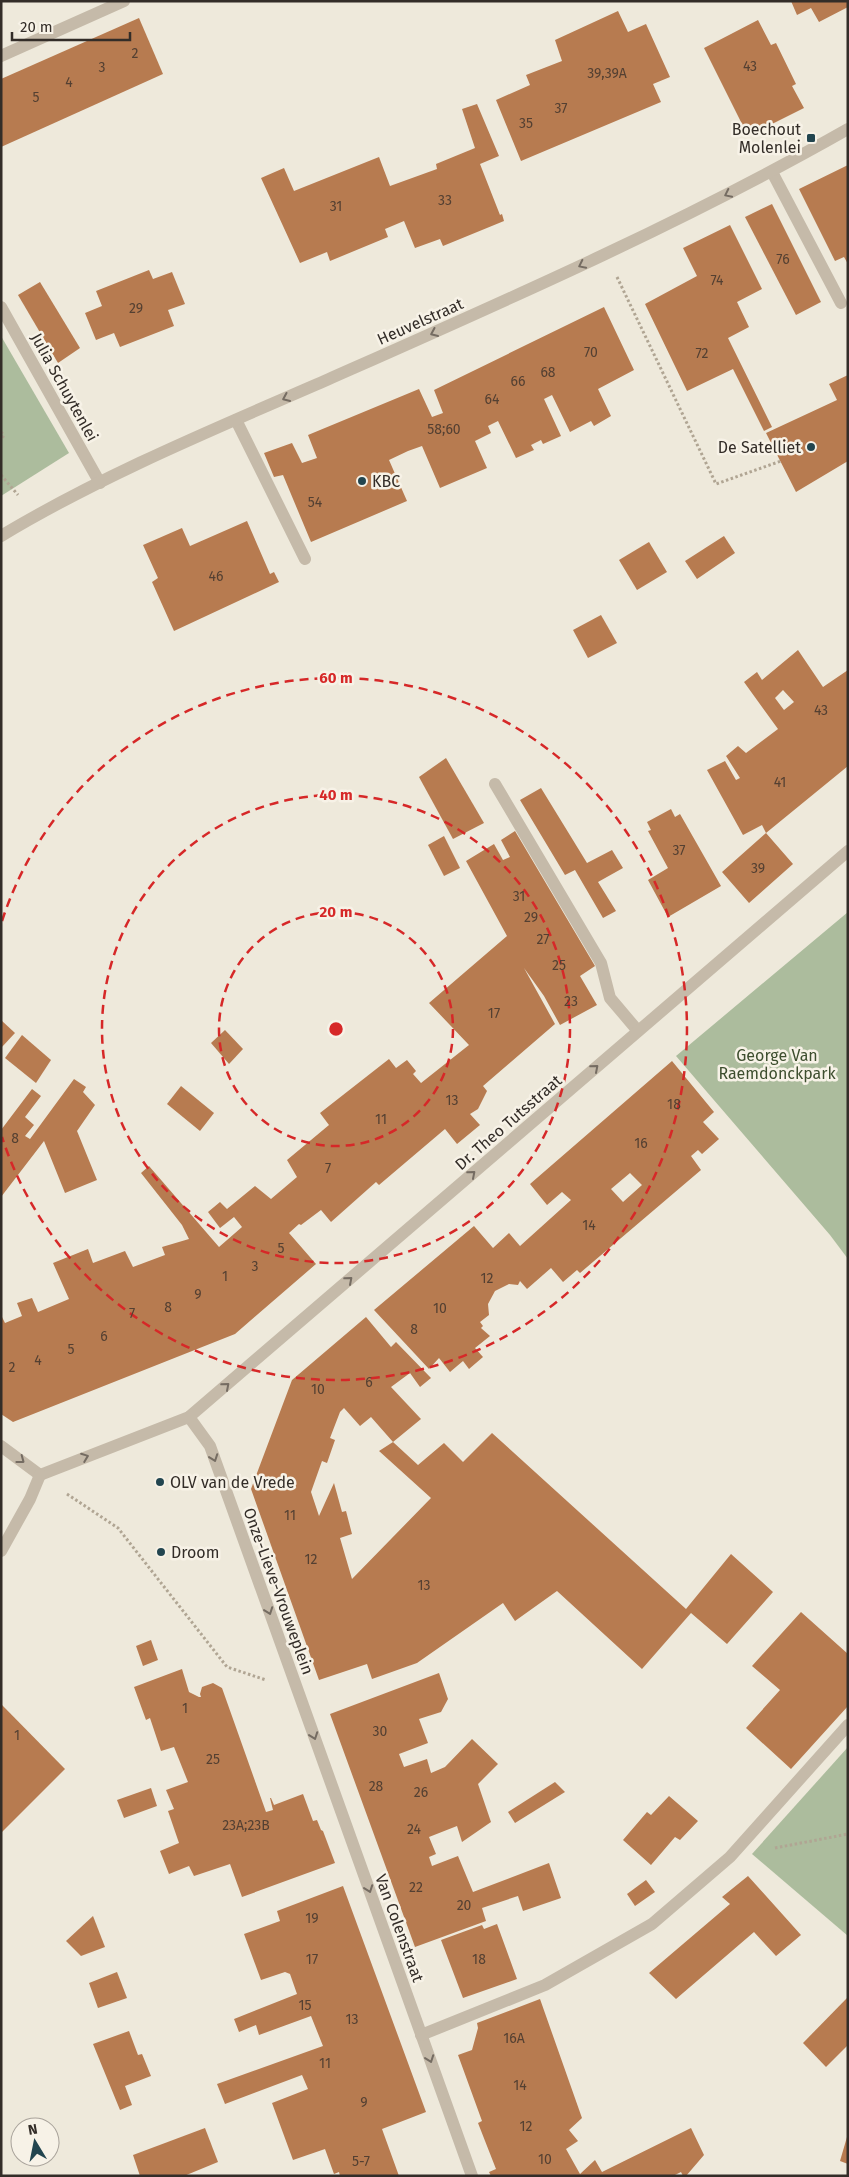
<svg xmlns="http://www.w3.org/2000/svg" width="849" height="2177" font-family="'Fira Sans',sans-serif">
<rect width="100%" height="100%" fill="#eee9db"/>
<g fill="#acbc9d">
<polygon points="1,336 69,453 1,496"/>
<polygon points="848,912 848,1259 830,1235 676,1056"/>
<polygon points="848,1747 848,1936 752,1854"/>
</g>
<g fill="#b77b50" fill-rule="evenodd">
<polygon points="791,1 848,1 848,7 819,22 811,8 797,15"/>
<polygon points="618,11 628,32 646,24 670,77 653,84 661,102 521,161 496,100 530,85 526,75 562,61 555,40"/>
<polygon points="139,18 163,74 1,147 1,79"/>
<polygon points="758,20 771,45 776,43 796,84 792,86 804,108 748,136 704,48"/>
<polygon points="477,104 499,156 480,164 500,215 502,214 504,221 443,246 440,239 415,248 404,221 385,229 388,237 330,261 327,252 300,263 261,178 284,168 294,191 379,157 390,186 437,169 436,164 475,148 462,109"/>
<polygon points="848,165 848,264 844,257 835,261 799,189"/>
<polygon points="772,204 821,302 796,315 745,217"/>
<polygon points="730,225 762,289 737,302 749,327 728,338 772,427 764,431 733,369 687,391 645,304 697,276 683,248"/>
<polygon points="149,270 153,279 172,272 185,304 168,310 174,326 120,347 114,333 96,340 85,313 102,306 96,291"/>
<polygon points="40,282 80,348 58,363 18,295"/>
<polygon points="604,307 634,370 598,389 611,416 594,426 591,421 570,432 552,395 544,399 561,436 543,444 541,440 531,445 534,450 516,458 498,421 488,426 491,433 475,441 487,468 440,488 422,446 408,451 389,460 407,501 311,542 283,475 274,477 264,453 292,443 302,463 317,458 308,435 419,389 432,417 443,413 434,390"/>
<polygon points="848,375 848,461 796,492 766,433 837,400 829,384"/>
<polygon points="247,521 270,574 274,572 279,582 174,631 152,582 158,578 143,545 182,528 190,546"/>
<polygon points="724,536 735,553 697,579 685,561"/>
<polygon points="649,542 667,572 637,590 619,560"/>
<polygon points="601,615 617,643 588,658 573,630"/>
<path d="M798 650 823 687 848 670V766L766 833 793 864 749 903 722 872 766 833 762 825 743 835 707 770 725 761 736 780 740 778 726 756 738 746 746 753 778 729 744 682 757 672 762 680ZM783 690 794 702 784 710 775 698Z"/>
<polygon points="446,758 484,823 453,839 419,777"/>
<polygon points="541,788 587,863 612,850 623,868 598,882 616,911 603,918 575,870 565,875 520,800"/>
<polygon points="671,809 675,817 680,814 721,886 668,917 648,880 668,868 648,831 651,830 647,822"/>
<polygon points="515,831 595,966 580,976 597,1005 560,1025 544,996 524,968 555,1024 483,1086 487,1091 478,1109 470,1114 480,1125 457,1144 445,1129 379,1185 376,1182 331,1222 321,1210 301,1225 299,1224 289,1233 316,1264 235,1334 13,1422 1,1414 1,1315 5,1323 22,1316 17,1303 32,1298 38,1312 69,1299 53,1263 88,1249 93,1263 125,1251 133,1267 165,1255 162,1247 189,1239 182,1225 141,1173 149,1166 219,1247 242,1227 234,1217 220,1228 208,1212 220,1202 227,1209 255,1186 271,1199 297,1177 287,1160 329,1125 320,1113 389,1059 396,1068 407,1060 416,1071 413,1074 421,1083 469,1045 429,1003 507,936 466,861 494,844 503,860 510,857 501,840"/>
<polygon points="444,836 460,868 444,876 428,845"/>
<polygon points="1,1020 15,1033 1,1048"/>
<polygon points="225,1030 243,1049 229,1064 211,1043"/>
<polygon points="22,1035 51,1060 36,1083 5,1058"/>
<path d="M672 1061 714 1112 703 1122 719 1139 702 1154 698 1150 691 1156 701 1170 580 1273 577 1270 563 1282 551 1268 527 1289 520 1281 518 1285 509 1284 495 1291 488 1304 489 1315 480 1322 483 1326 481 1328 490 1336 475 1348 483 1357 469 1369 463 1361 450 1372 439 1358 429 1369 374 1310 474 1226 493 1248 509 1233 520 1246 571 1200 562 1192 547 1205 530 1184ZM630 1173 642 1185 623 1202 611 1189Z"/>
<polygon points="74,1079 86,1087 83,1092 95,1105 77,1131 97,1180 65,1193 44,1141 1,1197 1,1130 32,1089 41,1096 25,1117 34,1125 25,1136 30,1139"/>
<polygon points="181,1086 214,1113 200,1131 167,1104"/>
<polygon points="366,1317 391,1347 396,1342 431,1378 420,1387 410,1373 391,1387 421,1419 393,1442 371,1417 360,1426 344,1408 340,1412 330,1438 335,1440 327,1463 322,1461 311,1492 319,1516 334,1483 342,1512 346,1511 352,1534 340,1538 352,1579 431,1498 379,1451 393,1442 418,1465 444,1443 463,1462 492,1433 686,1609 731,1554 773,1592 727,1644 691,1613 642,1669 557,1591 515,1621 503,1603 417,1663 372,1679 367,1664 319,1680 251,1489 292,1380"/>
<polygon points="801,1612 848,1654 848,1706 791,1769 746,1728 780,1690 752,1666"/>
<polygon points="151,1640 158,1660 143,1666 136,1646"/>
<polygon points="182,1669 189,1692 199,1697 201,1697 200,1694 202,1687 213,1683 222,1688 266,1812 273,1810 270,1798 271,1798 274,1805 303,1794 313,1821 317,1820 321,1830 323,1831 335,1863 242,1897 230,1864 194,1876 189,1866 169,1874 160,1851 179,1843 168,1811 174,1809 166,1790 188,1782 174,1747 161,1751 150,1718 146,1720 134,1687"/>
<polygon points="439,1673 448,1699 441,1712 419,1719 428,1743 399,1754 404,1767 427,1759 431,1773 445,1767 472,1739 498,1764 478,1784 491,1822 462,1842 457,1826 429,1837 436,1854 429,1857 432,1866 458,1856 473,1892 549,1863 561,1898 523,1911 518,1896 482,1908 486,1921 415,1947 330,1714"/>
<polygon points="1,1704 65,1769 1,1833"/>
<polygon points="555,1782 565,1792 515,1823 508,1812"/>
<polygon points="151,1788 157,1806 124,1818 117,1800"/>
<polygon points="669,1796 698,1821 680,1840 675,1837 651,1865 623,1840 647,1812 651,1815"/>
<polygon points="748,1876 801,1935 776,1956 754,1932 676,1999 649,1973 730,1904 722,1897"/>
<polygon points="646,1880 655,1892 635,1906 627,1894"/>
<polygon points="343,1886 426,2112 382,2129 399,2176 340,2176 339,2172 334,2174 325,2149 293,2160 272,2103 308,2089 302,2075 225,2104 217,2084 323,2046 311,2016 259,2035 256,2025 239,2032 234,2019 297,1994 290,1974 285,1972 261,1980 244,1934 280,1921 277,1911"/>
<polygon points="93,1916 105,1947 81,1956 66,1941"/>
<polygon points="497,1924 517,1979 463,1998 441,1940 482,1925 484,1929"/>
<polygon points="117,1972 127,1998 98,2008 89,1983"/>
<polygon points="848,1997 848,2045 826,2067 803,2043"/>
<polygon points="540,1999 582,2118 569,2130 578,2141 566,2149 580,2174 595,2160 602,2172 691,2128 704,2155 686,2176 683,2176 681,2172 673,2176 491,2176 489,2172 496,2169 478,2123 482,2121 458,2055 472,2050 478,2028 477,2023"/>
<polygon points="129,2031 138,2055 142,2054 151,2076 125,2086 132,2105 120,2110 93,2044"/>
<polygon points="205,2128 218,2162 184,2176 140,2176 133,2155"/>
<polygon points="847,2137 848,2137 848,2164 840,2161"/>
</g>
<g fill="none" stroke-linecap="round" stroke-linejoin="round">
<g stroke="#b0a593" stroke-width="3" stroke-dasharray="2.5 2.5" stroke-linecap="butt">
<polyline points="617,277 716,484 781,461"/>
<polyline points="1,432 4,435 1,440"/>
<polyline points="1,475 18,495"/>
<polyline points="67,1494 118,1528 227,1667 266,1680"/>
<polyline points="775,1848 848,1834"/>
</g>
<g stroke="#c5baa9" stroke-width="12">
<polyline points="1,56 124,1"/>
<polyline points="772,172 841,303"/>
<polyline points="1,307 100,483"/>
<polyline points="236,420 305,559"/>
<path d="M1 536C104 474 219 427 329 379 505 301 681 224 848 129"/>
<polyline points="495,784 601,963 610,998 638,1031"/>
<polyline points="189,1417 210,1446 472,2176"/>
<polyline points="1,1446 40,1475"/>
<polyline points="40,1475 189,1417 848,851"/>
<polyline points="1,1551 30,1499 40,1475"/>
<polyline points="421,2035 545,1985 652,1924 730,1857 848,1725"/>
</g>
</g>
<defs><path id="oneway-chevron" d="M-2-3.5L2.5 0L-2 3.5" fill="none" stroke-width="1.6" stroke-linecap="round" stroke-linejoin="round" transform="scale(1.25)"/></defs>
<g stroke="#756c62">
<use href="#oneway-chevron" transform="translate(728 194) rotate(154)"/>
<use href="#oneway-chevron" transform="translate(582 265) rotate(154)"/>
<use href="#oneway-chevron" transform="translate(434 333) rotate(156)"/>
<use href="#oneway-chevron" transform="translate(286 398) rotate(156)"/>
<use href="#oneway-chevron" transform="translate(595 1068) rotate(-41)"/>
<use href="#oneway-chevron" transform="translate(472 1174) rotate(-41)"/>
<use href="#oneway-chevron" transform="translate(349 1280) rotate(-41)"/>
<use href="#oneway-chevron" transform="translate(226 1386) rotate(-41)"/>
<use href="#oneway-chevron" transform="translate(85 1457) rotate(-21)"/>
<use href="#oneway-chevron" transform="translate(214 1458) rotate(70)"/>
<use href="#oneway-chevron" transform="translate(21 1460) rotate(37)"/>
<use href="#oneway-chevron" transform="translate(269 1611) rotate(70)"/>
<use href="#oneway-chevron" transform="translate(314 1736) rotate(70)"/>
<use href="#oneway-chevron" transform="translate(369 1889) rotate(70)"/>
<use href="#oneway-chevron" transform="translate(430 2059) rotate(70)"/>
</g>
<g fill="none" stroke="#d62828" stroke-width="2.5" stroke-dasharray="9 6">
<circle cx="336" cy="1029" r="117"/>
<circle cx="336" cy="1029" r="234"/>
<path d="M2 921A351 351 0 1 1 2 1137"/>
</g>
<g fill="#22454f" stroke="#f7f2e7" stroke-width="2">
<rect x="806" y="133" width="10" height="10" rx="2.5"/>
<circle cx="811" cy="447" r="5"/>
<circle cx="362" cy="481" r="5"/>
<circle cx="160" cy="1482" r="5"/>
<circle cx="161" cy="1552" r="5"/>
</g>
<g text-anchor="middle" stroke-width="5" stroke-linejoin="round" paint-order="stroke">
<g font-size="14" fill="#544032">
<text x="135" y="58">2</text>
<text x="750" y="71">43</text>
<text x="102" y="72">3</text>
<text x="607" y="78">39,39A</text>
<text x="69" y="87">4</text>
<text x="36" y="102">5</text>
<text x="561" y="113">37</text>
<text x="526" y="128">35</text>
<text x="445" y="205">33</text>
<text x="336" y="211">31</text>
<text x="783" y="264">76</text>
<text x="717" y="285">74</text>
<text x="136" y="313">29</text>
<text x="591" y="357">70</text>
<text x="702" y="358">72</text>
<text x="548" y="377">68</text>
<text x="518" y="386">66</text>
<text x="492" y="404">64</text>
<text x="444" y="434">58;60</text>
<text x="315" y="507">54</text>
<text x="216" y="581">46</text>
<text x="821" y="715">43</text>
<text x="780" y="787">41</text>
<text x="679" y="855">37</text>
<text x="758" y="873">39</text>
<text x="519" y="901">31</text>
<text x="531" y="922">29</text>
<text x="543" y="944">27</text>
<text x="559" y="970">25</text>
<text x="571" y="1006">23</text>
<text x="494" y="1018">17</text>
<text x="452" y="1105">13</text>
<text x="674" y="1109">18</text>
<text x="381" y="1124">11</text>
<text x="15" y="1143">8</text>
<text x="641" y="1148">16</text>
<text x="328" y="1173">7</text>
<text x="589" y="1230">14</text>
<text x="281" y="1253">5</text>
<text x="255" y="1271">3</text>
<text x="225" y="1281">1</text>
<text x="487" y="1283">12</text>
<text x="198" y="1299">9</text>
<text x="168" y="1312">8</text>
<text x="440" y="1313">10</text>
<text x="132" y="1318">7</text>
<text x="414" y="1334">8</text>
<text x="104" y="1341">6</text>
<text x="71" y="1354">5</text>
<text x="38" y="1365">4</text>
<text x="12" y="1372">2</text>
<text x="369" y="1387">6</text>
<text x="318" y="1394">10</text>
<text x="290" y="1520">11</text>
<text x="311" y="1564">12</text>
<text x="424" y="1590">13</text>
<text x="185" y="1713">1</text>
<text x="380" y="1736">30</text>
<text x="17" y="1740">1</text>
<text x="213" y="1764">25</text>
<text x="376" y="1791">28</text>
<text x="421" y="1797">26</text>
<text x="246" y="1830">23A;23B</text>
<text x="414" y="1834">24</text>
<text x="416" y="1892">22</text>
<text x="464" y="1910">20</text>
<text x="312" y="1923">19</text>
<text x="312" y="1964">17</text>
<text x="479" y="1964">18</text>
<text x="305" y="2010">15</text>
<text x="352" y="2024">13</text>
<text x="514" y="2043">16A</text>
<text x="325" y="2068">11</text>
<text x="520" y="2090">14</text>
<text x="364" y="2107">9</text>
<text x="526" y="2131">12</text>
<text x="545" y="2164">10</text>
<text x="361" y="2166">5-7</text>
</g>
<g font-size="16" fill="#332d28" stroke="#f7f2e7" text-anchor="start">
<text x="801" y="135" text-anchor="end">Boechout<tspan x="801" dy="18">Molenlei</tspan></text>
<text x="801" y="453" text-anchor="end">De Satelliet</text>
<text x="372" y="487">KBC</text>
<text x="170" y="1488">OLV van de Vrede</text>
<text x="171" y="1558">Droom</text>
</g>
<g font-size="16" fill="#332d28" stroke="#f7f2e7">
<text transform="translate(420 321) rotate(-24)" y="6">Heuvelstraat</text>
<text transform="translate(65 387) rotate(61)" y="6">Julia Schuytenlei</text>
<text transform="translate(508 1122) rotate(-41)" y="6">Dr. Theo Tutsstraat</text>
<text transform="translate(279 1591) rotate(70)" y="6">Onze-Lieve-Vrouweplein</text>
<text transform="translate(400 1928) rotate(70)" y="6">Van Colenstraat</text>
</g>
<g font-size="16" fill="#3d4e2e" stroke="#f7f2e7">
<text x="777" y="1061">George Van<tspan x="777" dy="18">Raemdonckpark</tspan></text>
</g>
</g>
<circle cx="336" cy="1029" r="8" fill="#d62828" stroke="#f7f2e7" stroke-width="2.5"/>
<g font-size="15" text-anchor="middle" font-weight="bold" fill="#d62828" stroke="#f7f2e7" stroke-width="5" stroke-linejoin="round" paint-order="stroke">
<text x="336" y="683">60 m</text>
<text x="336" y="800">40 m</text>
<text x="336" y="917">20 m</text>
</g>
<rect width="849" height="2177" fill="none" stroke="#332d28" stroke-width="5"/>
<g transform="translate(35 2142) rotate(350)"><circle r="24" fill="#f7f2e7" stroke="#a9a39b"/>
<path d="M0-4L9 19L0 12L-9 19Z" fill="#22454f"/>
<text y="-8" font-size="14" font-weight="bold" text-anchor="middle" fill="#332d28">N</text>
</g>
<path d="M12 32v8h118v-8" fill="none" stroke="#332d28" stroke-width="2.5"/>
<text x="20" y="32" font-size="15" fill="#332d28" stroke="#f7f2e7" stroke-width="4" paint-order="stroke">20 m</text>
</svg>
